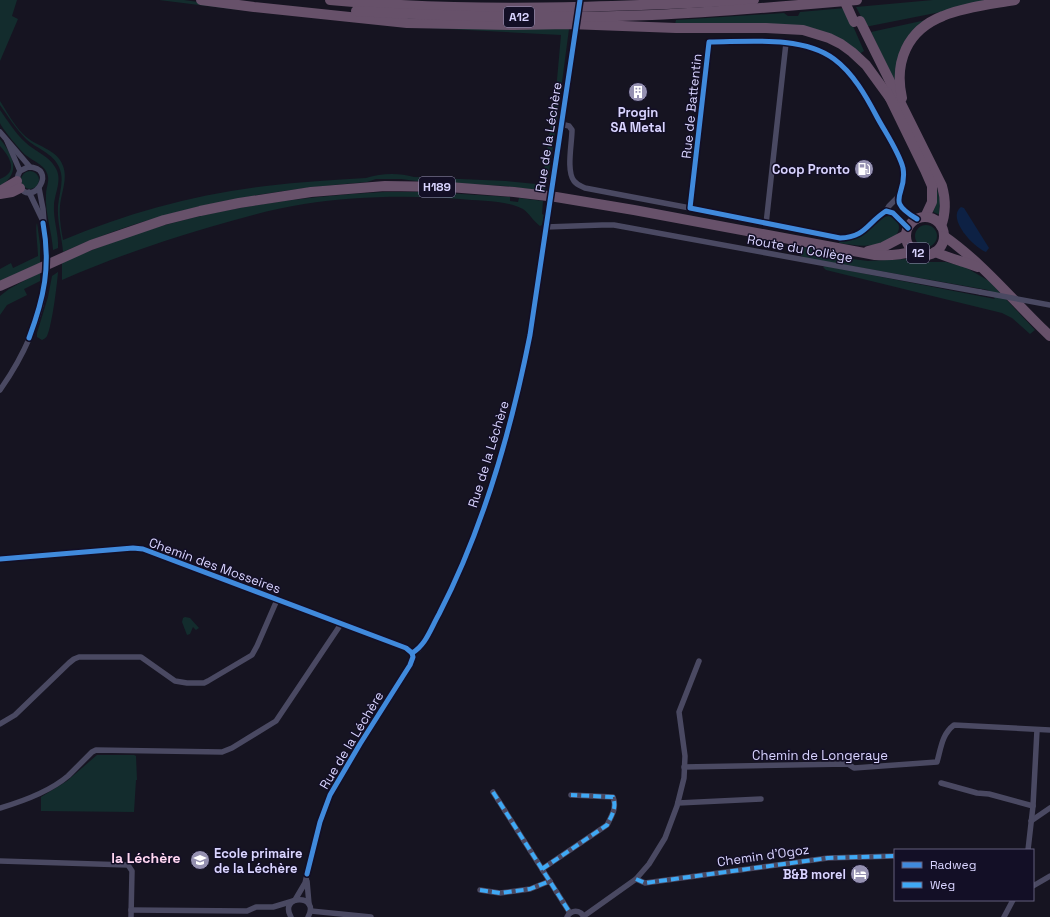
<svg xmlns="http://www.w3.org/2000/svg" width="1050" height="917" font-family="'Space Grotesk',sans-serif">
<rect width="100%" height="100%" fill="#161421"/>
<g fill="#132c2d">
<polygon points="0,0 17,0 12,16 18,19 0,61"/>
<polygon points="159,0 184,0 220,5 569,29 556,127 548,178 546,177 544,170 556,91 561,35 410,27 231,9"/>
<polygon points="933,0 1001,0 870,26 866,26 856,7"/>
<polygon points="845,8 864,51 859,54 825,33 675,24 676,20 784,13 788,16 798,16 800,12"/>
<polygon points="926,20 912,33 896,85 871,32"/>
<path d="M0 101C7 112 14 125 23 134 35 147 57 148 63 166 68 179 61 193 60 206 59 217 61 229 63 240 127 213 196 194 266 186 299 182 333 180 366 178 382 173 399 173 414 177L506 181 546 185 545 191 505 186 416 181 401 179H376L367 182C262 190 158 209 63 252 62 237 57 222 58 206 59 193 65 180 59 167 53 153 37 149 26 139 16 129 8 116 0 105Z"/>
<path d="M0 110C8 121 15 133 25 142 34 151 48 155 55 167 63 179 55 192 54 205 53 220 59 234 58 248L53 250C52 232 45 213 46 195 46 186 51 180 46 171 42 164 33 161 27 156 22 153 1 127 0 123 0 119 0 114 0 110Z"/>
<path d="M0 139C13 155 22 173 0 186V179C19 172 10 157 0 146Z"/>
<circle cx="30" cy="180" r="9"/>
<polygon points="936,185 940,200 939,214 938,214 933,212 937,201"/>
<path d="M384 192H429L510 197V201L518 202 519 198 543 201 542 214 544 215 542 225 540 226C534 222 530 214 523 209 507 200 479 201 460 199 410 195 354 196 304 204 272 209 241 218 210 227 159 242 110 259 62 280V262C96 248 130 235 165 225 237 205 311 196 384 192Z"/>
<path d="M889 216C894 218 899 221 899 227 899 231 897 235 893 237 877 249 858 246 839 243L840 240C848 239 856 238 864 233 873 228 878 217 889 216Z"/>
<path d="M37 223 40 244V263L0 281V269L11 263 13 268 38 256C38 248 35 228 37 223Z"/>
<circle cx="926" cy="236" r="11"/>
<polygon points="803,247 826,251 853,259 868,261 905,259 930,262 946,262 965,267 989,281 1035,330 1030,334 1012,318 1002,313 826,270 823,267 825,266 995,299 988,290 806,258 801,256"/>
<polygon points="40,272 40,281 24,289 27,295 7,305 0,315 0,296 9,289"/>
<path d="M58 272C57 285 52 326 47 336 45 339 45 338 42 340L37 337V333L48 297 52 276Z"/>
<polygon points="185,617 190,618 199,628 196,630 193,627 190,634 187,635 182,622 183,618"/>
<polygon points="97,755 134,755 136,756 137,780 136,780 134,812 41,811 41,797 67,781"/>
</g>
<path fill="#0d2144" d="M961 207 964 208 989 248 986 252C974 248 946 218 961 207Z"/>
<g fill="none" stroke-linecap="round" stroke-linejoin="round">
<g stroke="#4a4962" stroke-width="5.5">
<path d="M561 124 569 126 572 130C572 143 566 171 574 181 577 185 581 186 585 188L690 208"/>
<polyline points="0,132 30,167"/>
<path d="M7 141 20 171C17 176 16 181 19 186 33 209 59 167 28 167L20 171"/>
<polyline points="552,182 574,41"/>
<polyline points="39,188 43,209 46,250"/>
<polyline points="29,192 42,219"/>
<polyline points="886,211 889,206 898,197"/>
<polyline points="766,224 786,43"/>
<polyline points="546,227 602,225 614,225 980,292"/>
<path d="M908 228 893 213 886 211C867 223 866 237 840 238L690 208 709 42C746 42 802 35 834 59 853 73 866 96 877 117 885 132 899 152 903 168 908 196 883 199 917 219"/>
<path d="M0 390C22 359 43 316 45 279"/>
<polyline points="0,559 133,548 143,549 406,648 412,653"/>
<polyline points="412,653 419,649 424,642 443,606 465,559 495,475 520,383 530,335 548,211"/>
<polyline points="0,724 15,715 69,663 74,659 79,657 141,657 175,681 187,683 204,683 208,681 252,655 257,646 277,600"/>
<path d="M684 767 848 764 854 768 937 762C941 748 942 734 954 725L1050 730"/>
<polyline points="941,783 977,793 989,794 1033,806"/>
<polyline points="493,792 570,913"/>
<polyline points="678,803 761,799"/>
<path d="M0 808C24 801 49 792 68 776 76 768 84 760 92 752L96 750 222 752 232 748 276 721 341 624"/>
<polyline points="1031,821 1050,808"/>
<polyline points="1028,850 1033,806 1037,730"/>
<polyline points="0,861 128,865 132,871 131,917"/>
<path d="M542 869 607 825C612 815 617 808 613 797L571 795"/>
<polyline points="636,879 645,883 828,858 895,856"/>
<polyline points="307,881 309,904"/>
<polyline points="1033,886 1050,876"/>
<polyline points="480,890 500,893 530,889 550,881"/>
<polyline points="295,900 305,883 320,822 330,795 360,744 410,665 413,657 412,653"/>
<polyline points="131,910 247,911 256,907 273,907 293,901"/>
<polyline points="311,911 371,917"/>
<polyline points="584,916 636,879 649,864 665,838 677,806 684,778 685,756 679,712 699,661"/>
<path d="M291 917C278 894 321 894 308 917"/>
<path d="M567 917C570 911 576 910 581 913L584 917"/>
<polyline points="1004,917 1013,900"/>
</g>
<g stroke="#67516a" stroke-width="10">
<polyline points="201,0 254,7 407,23 514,25 569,24 676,28 766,28 803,30 829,38 841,44 852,52 866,65 890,98"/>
<path d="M330 0C471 13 613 7 754 0"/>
<path d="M356 11C455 17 553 19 652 15 721 12 789 6 857 0"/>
<path d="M860 21 942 186C946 200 946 213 941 226"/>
<polyline points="887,92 925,170 932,186 932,202 925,217"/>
<path d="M902 98C894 62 907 30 943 16 964 7 993 4 1015 0"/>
<polyline points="0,191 17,181"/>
<polyline points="0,194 12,192 20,188"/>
<circle cx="925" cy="236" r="19"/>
<path d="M944 236C984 264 1014 302 1050 336"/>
<polyline points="868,251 883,247 906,235"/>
<path d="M935 252C949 258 964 262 978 267"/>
<path d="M0 286 91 245 164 220 200 211 239 203 311 192 385 186 449 187 514 192 556 197 634 210 875 255C888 256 901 255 914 251"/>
</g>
<g stroke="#4a4962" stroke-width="5.5">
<polyline points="574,41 580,0"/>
<polyline points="548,211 552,182"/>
<polyline points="45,279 46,250"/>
<polyline points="980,292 1050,305"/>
</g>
<polyline stroke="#67516a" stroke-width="10" points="844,0 854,22"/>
<g stroke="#3fa9f5" stroke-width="4" stroke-dasharray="8 4" stroke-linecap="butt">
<polyline points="493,792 570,913"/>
<path d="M542 869 607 825C612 815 617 808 613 797L571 795"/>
<polyline points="636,879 645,883 828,858 895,856"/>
<polyline points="480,890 500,893 530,889 550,881"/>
</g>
<g stroke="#130f26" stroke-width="8">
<g id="cycleway">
<path d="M908 228 893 213 886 211C867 223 866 237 840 238L690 208 709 42C746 42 802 35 834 59 853 73 866 96 877 117 885 132 899 152 903 168 908 196 883 199 917 219"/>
<path d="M29 338C44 298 51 266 43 223"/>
<polyline points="0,559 133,548 143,549 406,648 412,653"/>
<path d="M412 653C426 645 431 628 439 614 484 527 511 431 530 335L580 0"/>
<polyline points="307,874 320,822 330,795 360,744 410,665 413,657 412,653"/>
</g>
</g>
<use href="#cycleway" stroke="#408adc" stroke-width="5"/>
</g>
<defs>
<g id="building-disc" transform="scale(1)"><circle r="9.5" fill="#9591b1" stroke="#130f26"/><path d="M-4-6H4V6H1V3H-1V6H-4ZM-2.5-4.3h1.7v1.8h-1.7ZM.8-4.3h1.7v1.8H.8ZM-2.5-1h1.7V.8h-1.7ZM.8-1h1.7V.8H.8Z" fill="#fff"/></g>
<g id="fuel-disc" transform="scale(1)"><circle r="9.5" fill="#9591b1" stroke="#130f26"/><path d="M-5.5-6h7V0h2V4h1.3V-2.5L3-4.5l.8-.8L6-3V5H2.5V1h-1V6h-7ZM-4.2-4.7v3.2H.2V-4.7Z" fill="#fff"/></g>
<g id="school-disc" transform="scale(1)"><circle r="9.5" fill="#9591b1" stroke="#130f26"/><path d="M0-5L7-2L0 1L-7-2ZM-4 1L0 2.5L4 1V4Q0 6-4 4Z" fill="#fff"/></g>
<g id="hotel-disc" transform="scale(1)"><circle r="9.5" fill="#9591b1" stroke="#130f26"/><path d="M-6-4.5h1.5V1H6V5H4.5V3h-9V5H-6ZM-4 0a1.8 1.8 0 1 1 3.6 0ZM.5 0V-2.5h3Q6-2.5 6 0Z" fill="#fff"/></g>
</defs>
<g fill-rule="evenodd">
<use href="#building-disc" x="638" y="92"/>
<use href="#fuel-disc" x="864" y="169"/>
<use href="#school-disc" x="200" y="860"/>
<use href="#hotel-disc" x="860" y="874"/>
</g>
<g text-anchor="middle" stroke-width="3" stroke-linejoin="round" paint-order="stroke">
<g fill="#130f26" stroke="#9e99be" stroke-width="1">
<rect x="504" y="7" width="30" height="20" rx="3"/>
<rect x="419" y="177" width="36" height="20" rx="3"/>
<rect x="907" y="243" width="22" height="20" rx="3"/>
</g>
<g font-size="12" font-weight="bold" fill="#d9d4ff">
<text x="519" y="21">A12</text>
<text x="437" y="191">H189</text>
<text x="918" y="257">12</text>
</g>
<g font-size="13" fill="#d9d4ff" stroke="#130f26">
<text transform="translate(691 106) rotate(-84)" y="5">Rue de Battentin</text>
<text transform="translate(548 137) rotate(-81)" y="5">Rue de la Léchère</text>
<text transform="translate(800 248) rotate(10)" y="5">Route du Collège</text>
<text transform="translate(488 454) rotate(-73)" y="5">Rue de la Léchère</text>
<text transform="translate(215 565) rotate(20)" y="5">Chemin des Mosseires</text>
<text transform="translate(351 740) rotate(-59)" y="5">Rue de la Léchère</text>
<text x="820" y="760">Chemin de Longeraye</text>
<text transform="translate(763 855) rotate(-8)" y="5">Chemin d'Ogoz</text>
</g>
<g font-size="13" font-weight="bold" fill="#d9d4ff" stroke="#130f26" text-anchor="end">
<text x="638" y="117" text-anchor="middle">Progin<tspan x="638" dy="15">SA Metal</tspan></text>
<text x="850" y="174">Coop Pronto</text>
<text x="214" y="858" text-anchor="start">Ecole primaire<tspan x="214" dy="15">de la Léchère</tspan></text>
<text x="846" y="879">B&amp;B morel</text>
</g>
<g font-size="14" font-weight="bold" fill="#ffd6f0" stroke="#130f26">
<text x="146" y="863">la Léchère</text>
</g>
</g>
<rect x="894" y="849" width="140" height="52" fill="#130f26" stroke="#625e7d"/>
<rect x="902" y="862" width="20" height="6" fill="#408adc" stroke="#625e7d"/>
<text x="930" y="869" font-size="12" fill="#d9d4ff">Radweg</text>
<rect x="902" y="882" width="20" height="6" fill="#3fa9f5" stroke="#625e7d"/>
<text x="930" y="889" font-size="12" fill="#d9d4ff">Weg</text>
</svg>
